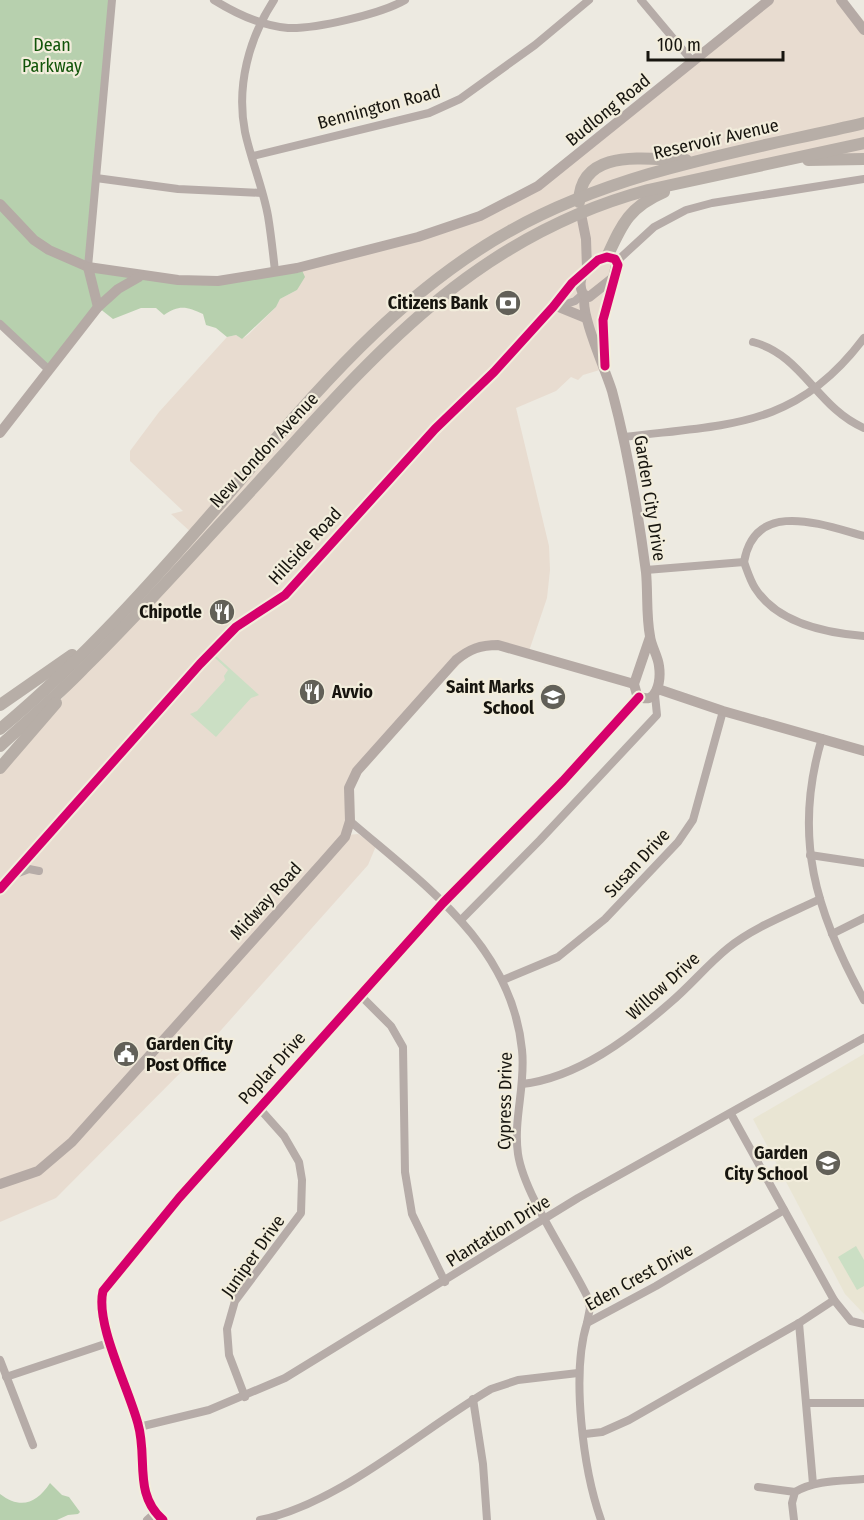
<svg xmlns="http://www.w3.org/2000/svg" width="864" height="1520" font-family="'Fira Sans Condensed',sans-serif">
<rect width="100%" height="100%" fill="#edeae1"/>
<polygon fill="#e8dcd0" points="768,0 846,0 864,21 864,158 814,159 661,190 615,239 603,369 583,375 578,380 571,377 556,391 516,408 549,546 550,570 547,598 528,654 485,647 473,651 387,737 350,788 347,835 358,834 376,846 368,865 206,1047 56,1198 0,1222 0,770 104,650 193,534 171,514 183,511 130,461 130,451 159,412 227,337 236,335 242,339 248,335 276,307 280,299 297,290 301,268 456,229 511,203"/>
<polygon fill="#e9e5d3" points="864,1054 864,1314 845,1294 753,1119"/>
<g fill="#cbdfc4">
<polygon points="215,655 259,695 251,698 216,737 190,714 197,711 225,680 224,676 228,670 214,657"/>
<polygon points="856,1246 864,1260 864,1286 857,1290 838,1257"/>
</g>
<g fill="#b7d0ae">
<path d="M0 0H112L89 266 181 280 301 268 305 277 297 290 280 299 276 307 242 339 236 335 227 337 216 328 206 325 203 314C188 307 179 304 164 315L156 308H141L113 319 99 308 49 368 0 323Z"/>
<path d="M50 1483 62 1495 69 1497 80 1512 78 1514 68 1515 57 1520H0V1494C21 1510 37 1503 50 1483Z"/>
</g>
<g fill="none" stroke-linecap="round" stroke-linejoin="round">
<g stroke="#b6aca8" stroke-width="8">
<path d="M214 0C235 13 262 26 288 28 316 29 381 14 405 0"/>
<path d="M274 0C249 38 236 86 245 132 251 160 263 188 268 216 271 234 273 253 275 271"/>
<polyline points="641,0 693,62"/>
<polyline points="253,156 429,113 460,99 535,45 589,0"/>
<polyline points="96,178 178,189 262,193"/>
<polyline points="617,261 654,227 686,210 712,203 864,179"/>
<polyline points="88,267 112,0"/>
<polyline points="558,307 575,301 583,294"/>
<polyline points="0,324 49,370"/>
<path d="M753 342C803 355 817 408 864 428"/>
<path d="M624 437C728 424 796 429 864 338"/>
<path d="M744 562C755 498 823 525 864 536"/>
<path d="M646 570 744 562C747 570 750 580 755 588 777 623 825 633 864 636"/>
<path d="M822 738C792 837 816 913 864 1000"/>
<path d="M350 821C423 884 512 945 522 1050 526 1085 513 1119 518 1154 524 1194 568 1257 587 1296L590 1308 587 1323"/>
<polyline points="810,855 864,863"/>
<polyline points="13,875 29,869 39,871"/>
<polyline points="0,889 200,664 236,627 285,595 435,429 494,372 582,274"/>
<polyline points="461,920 540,840 657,715 655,695"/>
<polyline points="832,934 864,918"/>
<polyline points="503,980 558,957 605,919 678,842 693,820 723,711"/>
<polyline points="360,995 391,1026 403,1047 405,1172 412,1214 445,1282"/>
<path d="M522 1084C577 1078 630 1038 671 1002 691 985 707 965 728 948 754 927 789 914 820 899"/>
<polyline points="731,1114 834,1300 851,1321 864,1324"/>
<polyline points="799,1323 813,1484"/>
<polyline points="0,1360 33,1445"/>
<polyline points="6,1377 111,1342"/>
<polyline points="245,1397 229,1355 227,1329 235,1301 301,1213 302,1180 299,1162 284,1136 259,1108"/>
<polyline points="473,1399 483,1464 487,1520"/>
<polyline points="808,1403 864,1403"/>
<polyline points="139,1427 209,1410 285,1378 578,1198 864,1038"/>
<polyline points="585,1434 602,1432 629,1420 799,1323 834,1300"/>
<polyline points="758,1487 795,1492"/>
<polyline points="147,1520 155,1513"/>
<path d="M163 1520C133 1494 148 1458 138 1424 129 1389 95 1324 103 1291L179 1198 443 903 563 781 639 697"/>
<path d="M260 1520C341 1503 419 1431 491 1389L518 1380 578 1373"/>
<path d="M601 1520C583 1469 571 1374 587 1323L656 1286 784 1210"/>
<path d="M794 1520 792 1503 795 1492C815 1480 841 1481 864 1479"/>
</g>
<g stroke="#b5aaa5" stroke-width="10">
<polyline points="841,0 864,30"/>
<polyline points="0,204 34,240 49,250 88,267 178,280 218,281 297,268 418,237 480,216 538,186 769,0"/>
<polyline points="581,214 586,239 587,269"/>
<polyline points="88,267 98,307"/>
<path d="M585 296C579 312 606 371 612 391 628 451 638 511 646 572 648 593 646 615 650 636 651 646 658 656 659 666 661 680 657 708 637 695L634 684 650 637"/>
<polyline points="559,307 586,318"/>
<path d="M605 357 603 320 617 261 607 257C591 262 574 276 583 294L589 297 613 278"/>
<polyline points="0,433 98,307 118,289 139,277"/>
<polyline points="658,689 723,711 864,751"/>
<path d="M0 1184 38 1171 72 1142 323 862 345 837 350 821 349 788 357 771 456 660C470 649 480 645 498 645L634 684"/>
</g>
<g stroke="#b7aea7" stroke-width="12">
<polyline points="808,160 864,159"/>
<path d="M579 202C581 146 648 160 686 160"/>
<path d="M607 257C622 224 629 207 664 192"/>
<polyline points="0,705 72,655"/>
<path d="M0 729C82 661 155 579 225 498 308 400 396 294 510 231 618 170 745 151 864 123"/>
<path d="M0 746C28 720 57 696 83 669 136 617 185 562 235 508 360 372 461 240 648 190L864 143"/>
<polyline points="0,768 56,703"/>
</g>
<g stroke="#f2eddc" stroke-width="13">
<g id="cycleway">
<polyline points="0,889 200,664 236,627 285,595 435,429 494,372 553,307 572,283 598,260 607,257 615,259 618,265 603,320 605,366"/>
<path d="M163 1520C133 1494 148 1458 138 1424 129 1389 95 1324 103 1291L179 1198 443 903 563 781 639 697"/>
</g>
</g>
<use href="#cycleway" stroke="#d6006c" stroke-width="9"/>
</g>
<defs>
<g id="bank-disc" transform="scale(1.35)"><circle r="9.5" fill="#626058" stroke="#f2eddc"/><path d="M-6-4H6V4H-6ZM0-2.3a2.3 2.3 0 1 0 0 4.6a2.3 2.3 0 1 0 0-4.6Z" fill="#fff"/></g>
<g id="restaurant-disc" transform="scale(1.35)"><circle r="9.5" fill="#626058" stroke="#f2eddc"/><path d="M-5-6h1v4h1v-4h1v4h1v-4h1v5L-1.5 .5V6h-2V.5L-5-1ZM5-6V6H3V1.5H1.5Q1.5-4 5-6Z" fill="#fff"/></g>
<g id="school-disc" transform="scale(1.35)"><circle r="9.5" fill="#626058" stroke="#f2eddc"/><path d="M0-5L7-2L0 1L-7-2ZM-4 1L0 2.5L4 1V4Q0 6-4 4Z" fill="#fff"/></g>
<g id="civic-disc" transform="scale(1.35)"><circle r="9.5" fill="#626058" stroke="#f2eddc"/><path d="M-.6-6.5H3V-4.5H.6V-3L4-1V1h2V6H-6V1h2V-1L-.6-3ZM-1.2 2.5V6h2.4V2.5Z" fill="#fff"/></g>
</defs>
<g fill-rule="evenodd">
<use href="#bank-disc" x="508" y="303"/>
<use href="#restaurant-disc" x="222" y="612"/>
<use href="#restaurant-disc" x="312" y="692"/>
<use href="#school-disc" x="553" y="697"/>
<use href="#civic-disc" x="126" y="1054"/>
<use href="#school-disc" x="828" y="1163"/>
</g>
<g text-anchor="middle" stroke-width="4.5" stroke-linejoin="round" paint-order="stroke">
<g font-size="18" fill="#115409" stroke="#f2eddc">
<text x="52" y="51">Dean<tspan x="52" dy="21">Parkway</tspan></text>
</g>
<g font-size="18" fill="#17150f" stroke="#f2eddc">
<text transform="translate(379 107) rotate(-15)" y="6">Bennington Road</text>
<text transform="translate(608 110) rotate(-39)" y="6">Budlong Road</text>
<text transform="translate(716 139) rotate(-13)" y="6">Reservoir Avenue</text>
<text transform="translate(264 450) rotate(-47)" y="6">New London Avenue</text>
<text transform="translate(650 498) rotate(81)" y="6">Garden City Drive</text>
<text transform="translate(305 546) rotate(-47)" y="6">Hillside Road</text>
<text transform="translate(637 863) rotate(-47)" y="6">Susan Drive</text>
<text transform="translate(266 901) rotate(-48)" y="6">Midway Road</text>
<text transform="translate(663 986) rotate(-42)" y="6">Willow Drive</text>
<text transform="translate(272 1068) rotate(-48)" y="6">Poplar Drive</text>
<text transform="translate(505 1101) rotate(-89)" y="6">Cypress Drive</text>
<text transform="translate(498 1231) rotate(-32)" y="6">Plantation Drive</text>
<text transform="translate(253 1256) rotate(-55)" y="6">Juniper Drive</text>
<text transform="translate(639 1277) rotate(-29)" y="6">Eden Crest Drive</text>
</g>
<g font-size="18" font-weight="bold" fill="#17150f" stroke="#f2eddc" text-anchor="end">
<text x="488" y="309">Citizens Bank</text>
<text x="202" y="618">Chipotle</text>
<text x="534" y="693">Saint Marks<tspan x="534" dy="21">School</tspan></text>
<text x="332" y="698" text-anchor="start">Avvio</text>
<text x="146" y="1050" text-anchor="start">Garden City<tspan x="146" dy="21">Post Office</tspan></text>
<text x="808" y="1159">Garden<tspan x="808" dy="21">City School</tspan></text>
</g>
</g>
<path d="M648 51v9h135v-9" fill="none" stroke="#17150f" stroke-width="3"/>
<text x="657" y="51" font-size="18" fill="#17150f" stroke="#f2eddc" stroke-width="4.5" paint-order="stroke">100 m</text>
</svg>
